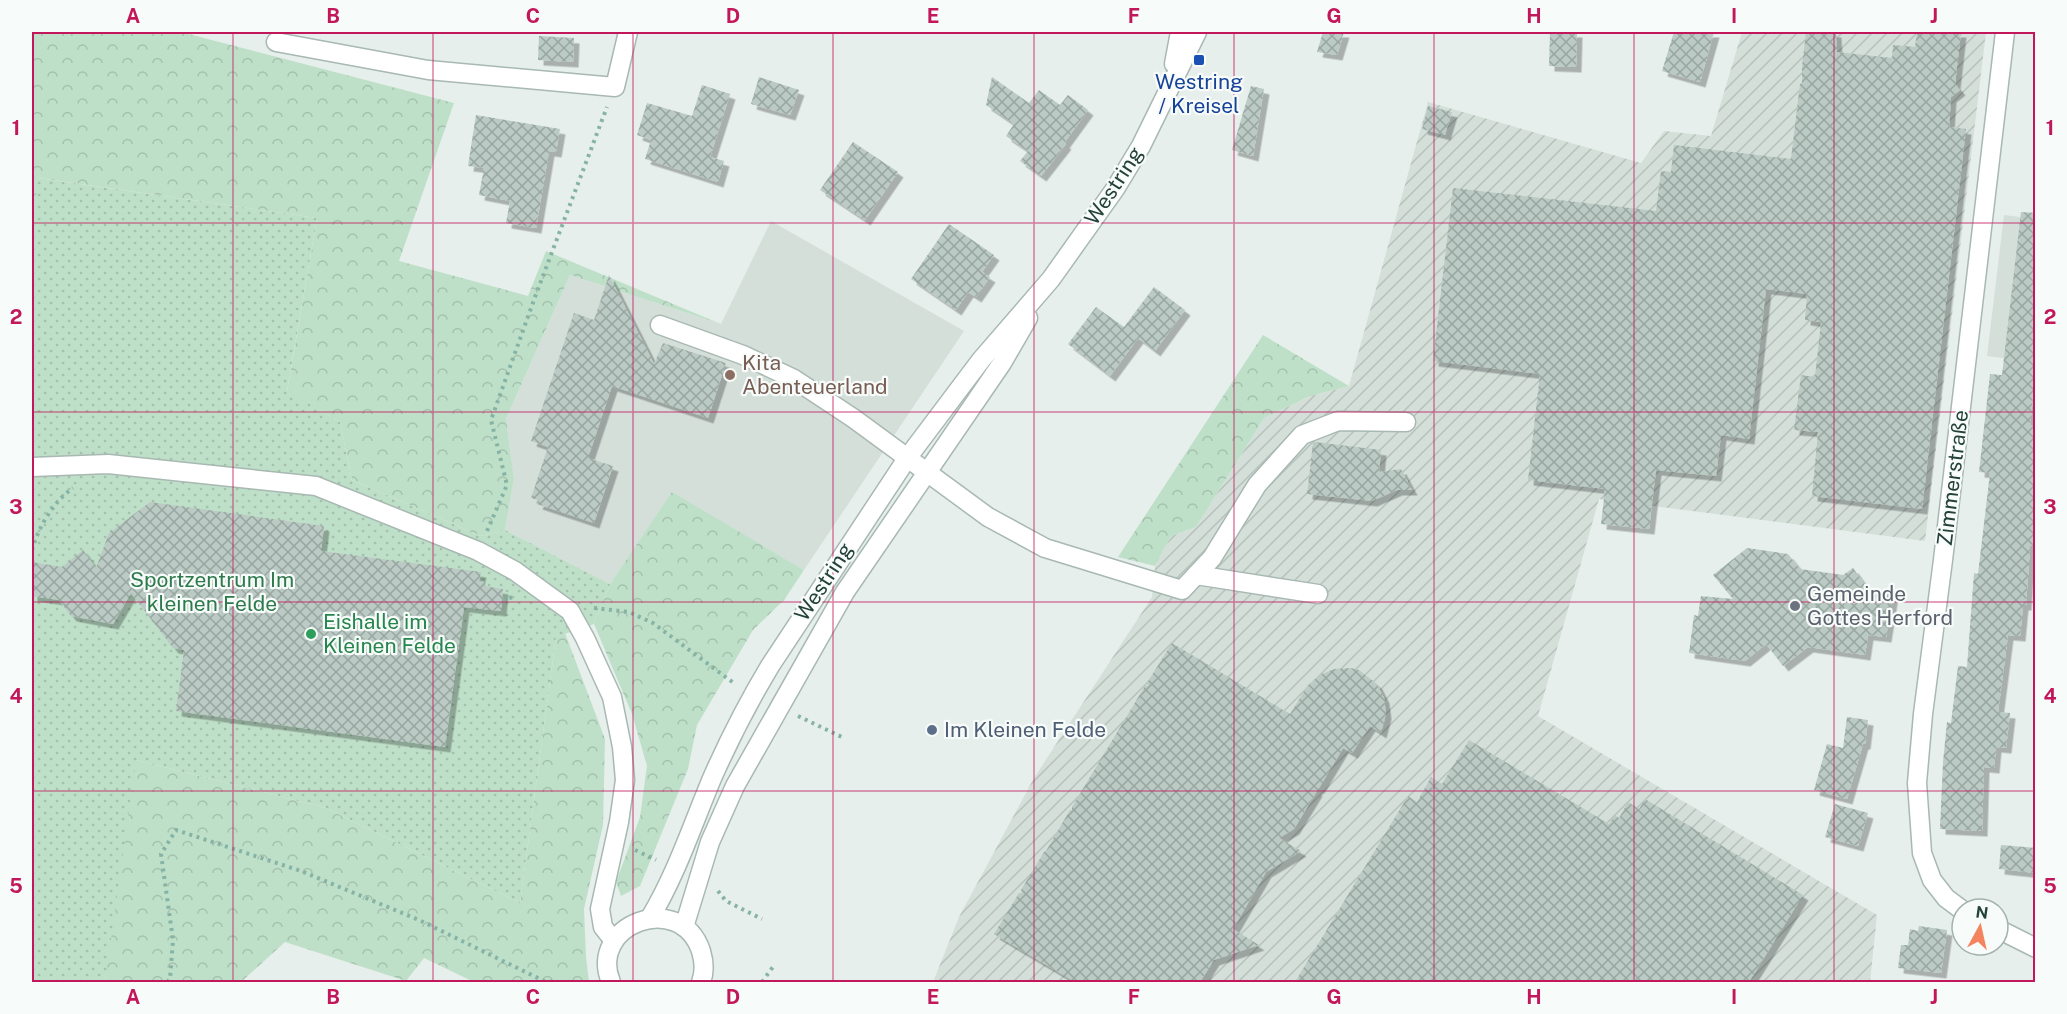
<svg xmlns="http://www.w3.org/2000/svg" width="2067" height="1014" font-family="'Public Sans',sans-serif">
<defs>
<pattern id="industrial-furrows" width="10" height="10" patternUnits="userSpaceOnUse" patternTransform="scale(1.5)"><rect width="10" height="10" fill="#d4dfda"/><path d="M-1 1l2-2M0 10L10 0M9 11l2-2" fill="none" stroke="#b6c1bc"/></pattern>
<pattern id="forest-crowns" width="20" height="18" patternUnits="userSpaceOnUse" patternTransform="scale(1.5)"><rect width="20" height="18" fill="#bfe0c8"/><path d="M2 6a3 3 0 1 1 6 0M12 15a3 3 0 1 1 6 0" fill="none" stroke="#a4c1ad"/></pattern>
<pattern id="park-dots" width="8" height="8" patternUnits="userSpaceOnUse" patternTransform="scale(1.5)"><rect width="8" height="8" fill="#bfe0c8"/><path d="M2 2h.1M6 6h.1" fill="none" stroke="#a4c1ad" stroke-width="1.8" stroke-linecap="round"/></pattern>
<pattern id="building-cross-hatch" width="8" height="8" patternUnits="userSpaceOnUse" patternTransform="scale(1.5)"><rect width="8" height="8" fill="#bbcac4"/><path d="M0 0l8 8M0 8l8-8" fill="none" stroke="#98a6a0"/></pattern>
<filter id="shadow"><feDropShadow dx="5.5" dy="5.5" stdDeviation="0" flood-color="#0004"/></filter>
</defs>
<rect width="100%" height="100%" fill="#e6efeb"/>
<g fill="#d4dfda">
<polygon points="2004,215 2035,219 2035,362 1987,356"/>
<polygon points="771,221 964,331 804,570 672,493 610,584 505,530 514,479 506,419 570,275 721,324"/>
</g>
<polygon fill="url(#industrial-furrows)" points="1742,32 1986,32 1925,541 1599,499 1538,716 1877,915 1870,982 933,982 959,917 1034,778 1152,597 1155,566 1171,536 1196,527 1264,418 1310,396 1349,386 1428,102 1641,163 1664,131 1711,136"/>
<g fill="url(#forest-crowns)">
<polygon points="32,32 181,32 454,103 399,261 528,296 546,251 721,324 570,275 506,419 514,479 505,530 481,536 352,480 340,422 287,392 317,218 39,178 32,233"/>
<polygon points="1263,335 1349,386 1310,396 1264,418 1196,527 1171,536 1155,566 1118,557"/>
<polygon points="672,492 804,570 784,600 753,630 697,725 688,769 640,886 621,896 616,882 640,817 647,766 632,714 594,624 610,584"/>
<polygon points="565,633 605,739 603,825 584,909 586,957 589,982 474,982 424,958 406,981 285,942 241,982 105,982 106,975 32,720 136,760 326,808 520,903 556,637"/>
</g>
<polygon fill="url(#park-dots)" points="38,178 317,218 287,391 340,422 352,480 481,536 505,530 610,584 594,624 556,637 520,903 326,808 136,760 105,982 32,982 32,233"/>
<g fill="url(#building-cross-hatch)" filter="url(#shadow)">
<polygon points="1323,32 1344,32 1337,55 1317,52"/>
<polygon points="1550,32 1577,32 1576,67 1549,66"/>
<polygon points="1674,32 1714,32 1700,82 1662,71"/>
<polygon points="1806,32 1836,32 1837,52 1892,58 1893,45 1915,47 1917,32 1961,32 1955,84 1960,90 1951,97 1949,127 1966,129 1922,509 1812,496 1818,432 1794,430 1801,375 1815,377 1821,322 1805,320 1807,294 1766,289 1749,439 1721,435 1716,476 1656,470 1649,529 1601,524 1605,489 1528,480 1540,374 1433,361 1453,188 1656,211 1661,171 1671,172 1674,145 1791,159 1800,84 1802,83 1802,67"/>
<polygon points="539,36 574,38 573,62 538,60"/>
<polygon points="759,77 799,90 790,115 751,104"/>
<polygon points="992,77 1029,103 1039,90 1060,105 1068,95 1088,110 1064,143 1066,144 1041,176 1020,161 1028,151 1006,136 1014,124 986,105"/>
<polygon points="702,85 730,94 710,157 724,161 718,182 645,159 651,140 637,135 647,103 692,116"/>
<polygon points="1251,86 1264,89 1253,156 1232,150"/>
<polygon points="1428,106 1452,112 1445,135 1422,129"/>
<polygon points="476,115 560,129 556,152 549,151 536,228 506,223 510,201 479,195 484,168 468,166"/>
<polygon points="853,142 898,172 865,220 820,190"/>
<polygon points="2021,212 2036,213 2036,369 2030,425 2036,425 2036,531 2034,546 2030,546 2026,605 2023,605 2020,636 2008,635 1998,712 2010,713 2006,748 1996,747 1994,768 1984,767 1982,831 1940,829 1943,762 1947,722 1951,723 1958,666 1967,667 1974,573 1978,574 1990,473 1979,472 1990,374 2002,375"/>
<polygon points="949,224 994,255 982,272 990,277 976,297 968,292 956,310 911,279"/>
<polygon points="609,275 654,364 663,343 726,363 708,418 612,386 588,458 613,466 594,523 537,504 539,500 531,498 548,447 531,441 574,313 594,320"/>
<polygon points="1154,287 1185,310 1155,351 1138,338 1110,376 1068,344 1096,307 1124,327"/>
<polygon points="1315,442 1381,450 1379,472 1401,469 1412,490 1397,490 1372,501 1307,494 1313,443"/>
<polygon points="150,502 324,526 321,551 481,572 479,581 484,582 483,586 503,589 501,611 464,607 445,747 176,711 184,650 173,648 131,593 113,624 71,616 59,600 32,596 32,562 62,567 83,550 96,568 109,533"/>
<polygon points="1747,548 1788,554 1800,569 1843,575 1853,568 1868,589 1893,593 1886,637 1868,635 1865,655 1808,647 1783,666 1766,644 1745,661 1689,653 1694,615 1698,616 1701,596 1733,599 1713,575"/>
<polygon points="1172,643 1290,714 1308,685 1320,675 1334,669 1351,668 1359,670 1377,684 1384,698 1386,714 1381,733 1370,726 1352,753 1343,748 1319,788 1316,789 1317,791 1294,829 1279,838 1301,851 1266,872 1233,929 1259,945 1214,960 1200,982 1075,982 994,934 1019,893 1022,893 1021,890 1044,852 1046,851 1070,810 1072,810 1072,807 1145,686 1148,686 1147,683"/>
<polygon points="1847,717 1868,720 1865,744 1863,744 1847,799 1814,790 1827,744 1843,748"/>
<polygon points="1469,740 1609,824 1615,815 1619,818 1628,802 1639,809 1645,799 1803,895 1749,982 1295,982 1408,796 1417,802 1431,777 1442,784"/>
<polygon points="1835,804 1868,813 1858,846 1825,837"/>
<polygon points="2001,845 2036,848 2036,873 1999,869"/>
<polygon points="1919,926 1947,930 1941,973 1898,968 1901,945 1908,945 1910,929 1918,931"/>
</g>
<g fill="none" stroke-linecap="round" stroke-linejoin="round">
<g stroke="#a8b8b2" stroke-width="21">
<g id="minor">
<polyline points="276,42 428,70 615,87 628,32"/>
<polyline points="1174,64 1180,32"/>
<polyline points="660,325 743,355 794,379 853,418 988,517 1045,548 1182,590 1212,558 1257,485 1302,435 1338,421 1406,422"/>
<polyline points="32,467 108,464 316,486 478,551 515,571 570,611 585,638 612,697 622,747 625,780 619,822 600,909 603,927 614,941"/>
<polyline points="1196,575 1318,594"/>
<polyline points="1962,910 1946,898 1932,880 1922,853 1917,783 1923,714 1943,560 2005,32"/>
<path d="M650 918C677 873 693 823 713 776 730 738 749 701 770 666L908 457 981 360 1051 279 1115 189 1141 146 1197 32"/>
<polyline points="684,927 710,842 735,786 845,592 1002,363 1028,318"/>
<polyline points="1998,929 2036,948"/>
<path d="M611 982C587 925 680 889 701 951 704 961 705 972 701 982"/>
</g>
</g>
<g stroke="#86b3a5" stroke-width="4" stroke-dasharray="3 4.5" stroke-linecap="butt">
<polyline points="487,531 507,485 491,420 535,297 607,107"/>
<path d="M32 550C38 528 53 502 73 488"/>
<polyline points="502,600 513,597"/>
<polyline points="594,608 629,612 653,623 735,684"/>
<polyline points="798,716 844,738"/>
<polyline points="635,850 656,860"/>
<polyline points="718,891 726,901 762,919"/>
<polyline points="167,982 170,979 173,940 161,854 176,830 301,871 419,920 544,981 557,982"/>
<polyline points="762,982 775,964"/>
</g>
<use href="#minor" stroke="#fff" stroke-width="18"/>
</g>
<path fill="none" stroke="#c2185b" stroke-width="1.5" stroke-opacity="0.55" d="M233 32V982M433 32V982M633 32V982M833 32V982M1034 32V982M1234 32V982M1434 32V982M1634 32V982M1834 32V982M32 223H2036M32 412H2036M32 602H2036M32 791H2036"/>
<rect fill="#1a4fb4" stroke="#f7fbf9" stroke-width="2" x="1193" y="54" width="12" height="12" rx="3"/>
<circle fill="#8d6e63" stroke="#f7fbf9" stroke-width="2" cx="730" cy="375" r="6"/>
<circle fill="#6b7280" stroke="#f7fbf9" stroke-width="2" cx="1795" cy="606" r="6"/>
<circle fill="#2e9e5b" stroke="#f7fbf9" stroke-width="2" cx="311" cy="634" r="6"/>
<circle fill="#5c6f8a" stroke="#f7fbf9" stroke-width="2" cx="932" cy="730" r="6"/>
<g text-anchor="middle" stroke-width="4.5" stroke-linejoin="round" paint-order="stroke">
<g font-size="21" fill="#164399" stroke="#f7fbf9">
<text x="1199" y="89">Westring<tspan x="1199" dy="24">/ Kreisel</tspan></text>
</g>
<g font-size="21" fill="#24423a" stroke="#f7fbf9">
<text transform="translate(1114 186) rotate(-57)" y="7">Westring</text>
<text transform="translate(1953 478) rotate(-83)" y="7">Zimmerstraße</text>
<text transform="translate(824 582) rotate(-57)" y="7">Westring</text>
</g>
<g font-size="21" fill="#785e54" stroke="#f7fbf9" text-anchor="start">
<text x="742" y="370">Kita<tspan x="742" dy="24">Abenteuerland</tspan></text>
</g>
<g font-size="21" fill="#2d7a4b" stroke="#f7fbf9">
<text x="212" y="587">Sportzentrum Im<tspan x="212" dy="24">kleinen Felde</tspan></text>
</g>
<g font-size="21" fill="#5b616d" stroke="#f7fbf9" text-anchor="start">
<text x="1807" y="601">Gemeinde<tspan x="1807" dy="24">Gottes Herford</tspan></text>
</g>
<g font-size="21" fill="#27864d" stroke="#f7fbf9" text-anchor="start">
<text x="323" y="629">Eishalle im<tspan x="323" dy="24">Kleinen Felde</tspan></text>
</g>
<g font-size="21" fill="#4e5e75" stroke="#f7fbf9" text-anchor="start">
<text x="944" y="737">Im Kleinen Felde</text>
</g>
</g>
<rect width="2067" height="1014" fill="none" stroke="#f7fbf9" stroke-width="66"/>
<g transform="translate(1980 927) rotate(8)"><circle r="28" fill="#f7fbf9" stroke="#a3b1ad" stroke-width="1.5"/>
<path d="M0-4.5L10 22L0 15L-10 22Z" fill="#f4845f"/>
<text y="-9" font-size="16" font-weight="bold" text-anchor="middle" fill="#24423a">N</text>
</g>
<rect x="33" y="33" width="2001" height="948" fill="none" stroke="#c2185b" stroke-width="2"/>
<g font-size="20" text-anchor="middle" font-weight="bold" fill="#c2185b">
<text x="133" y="23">A</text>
<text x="333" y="23">B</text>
<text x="533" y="23">C</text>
<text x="733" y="23">D</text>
<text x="933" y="23">E</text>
<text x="1134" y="23">F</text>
<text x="1334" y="23">G</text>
<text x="1534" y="23">H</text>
<text x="1734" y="23">I</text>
<text x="1934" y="23">J</text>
<text x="16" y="135">1</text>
<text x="2050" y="135">1</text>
<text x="16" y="324">2</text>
<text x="2050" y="324">2</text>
<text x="16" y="514">3</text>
<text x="2050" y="514">3</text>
<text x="16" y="703">4</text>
<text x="2050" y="703">4</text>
<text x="16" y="893">5</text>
<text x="2050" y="893">5</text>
<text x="133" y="1004">A</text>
<text x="333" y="1004">B</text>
<text x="533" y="1004">C</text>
<text x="733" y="1004">D</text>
<text x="933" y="1004">E</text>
<text x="1134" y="1004">F</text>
<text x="1334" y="1004">G</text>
<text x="1534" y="1004">H</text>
<text x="1734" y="1004">I</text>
<text x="1934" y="1004">J</text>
</g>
</svg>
